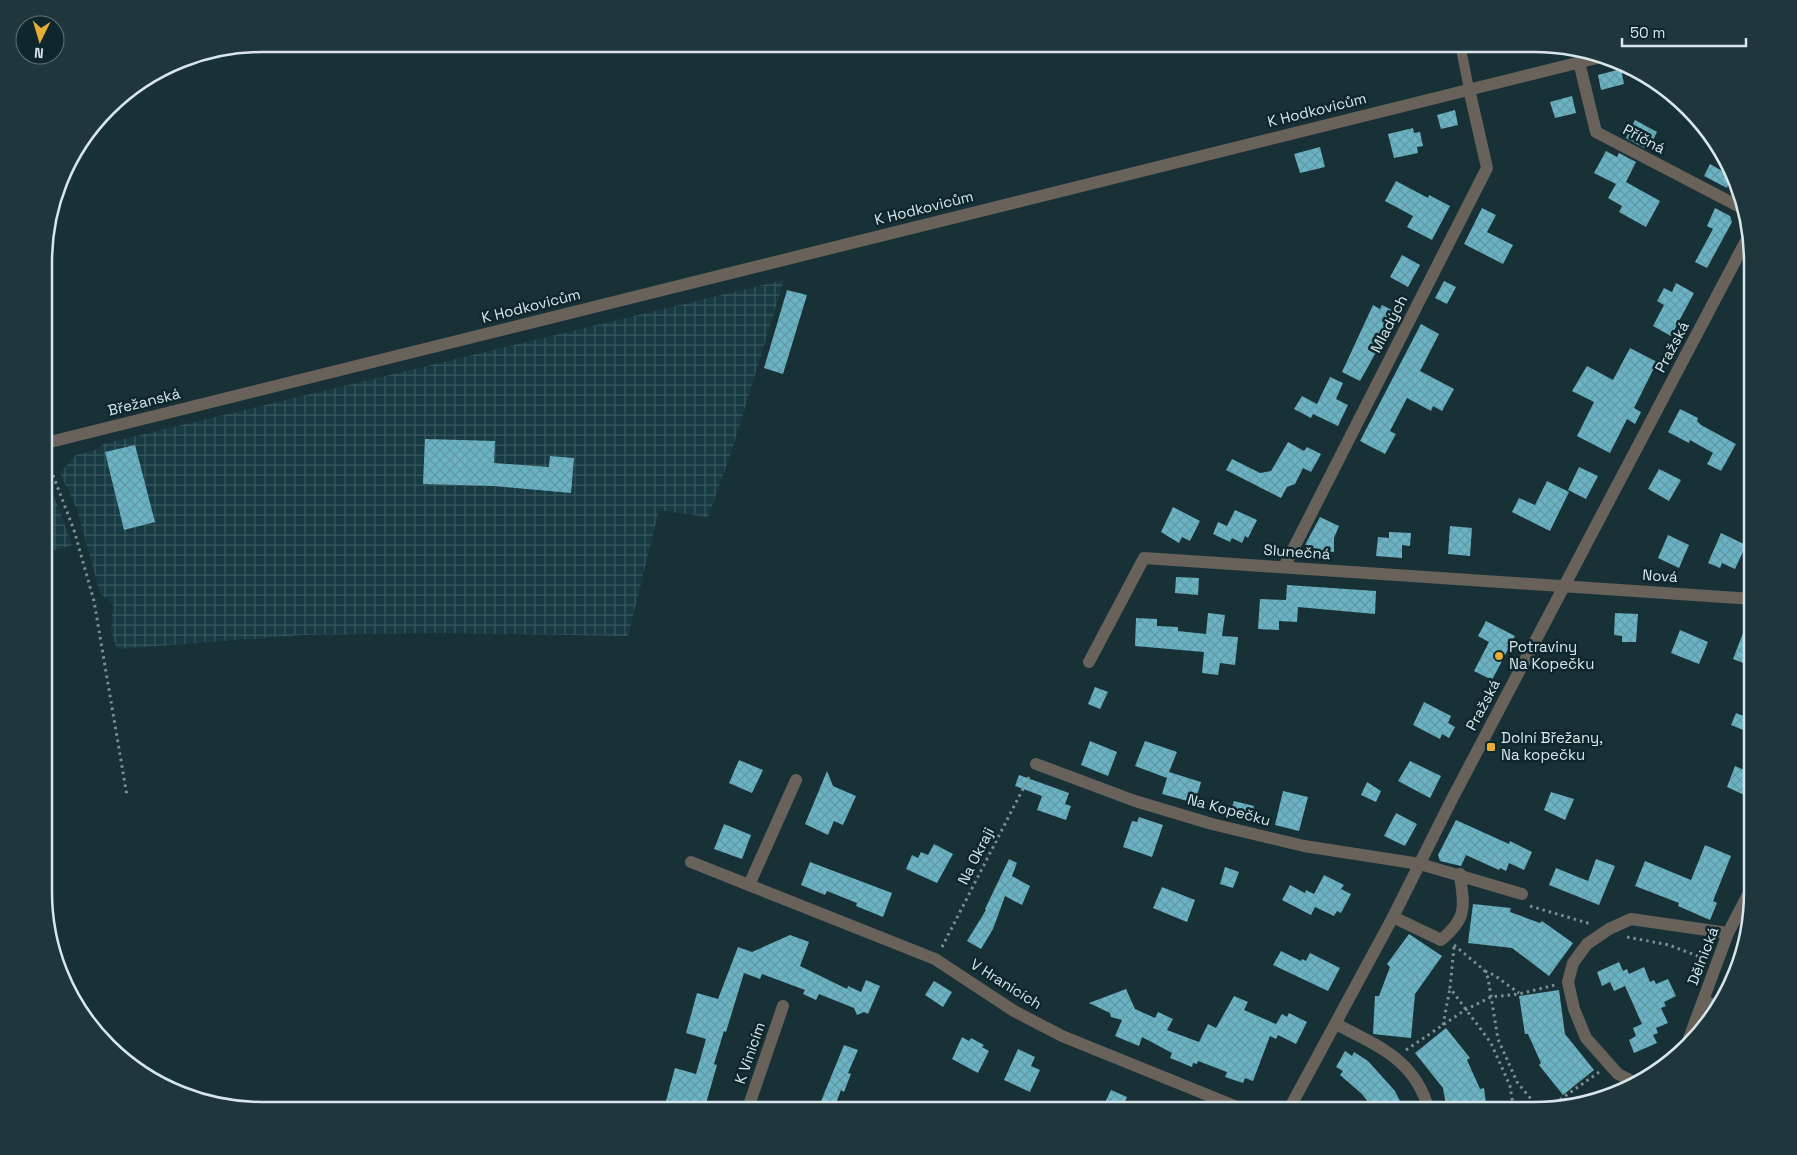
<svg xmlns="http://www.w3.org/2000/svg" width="1797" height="1155" font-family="'Space Grotesk',sans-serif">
<defs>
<pattern id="industrial-grid" width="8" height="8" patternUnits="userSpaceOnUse" patternTransform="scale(1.25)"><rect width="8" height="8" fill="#183b43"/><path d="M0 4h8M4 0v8" fill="none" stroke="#39575e"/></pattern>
<pattern id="building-cross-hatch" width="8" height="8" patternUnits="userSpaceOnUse" patternTransform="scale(1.25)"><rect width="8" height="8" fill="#6bb3c4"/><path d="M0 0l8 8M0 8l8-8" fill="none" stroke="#6098a4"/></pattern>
</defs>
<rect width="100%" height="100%" fill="#183137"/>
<g fill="url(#industrial-grid)">
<polygon points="784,280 731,453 708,517 659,510 628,636 437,633 302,635 117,649 111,630 113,604 100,593 77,509 60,473 76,455 99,449 103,444"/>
<polygon points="46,474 72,545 46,553"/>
</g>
<g fill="url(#building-cross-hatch)">
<polygon points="1621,69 1624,84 1601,90 1598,75"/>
<polygon points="1572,96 1576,113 1555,118 1550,102"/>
<polygon points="1455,110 1458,125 1441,129 1437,115"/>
<polygon points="1635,120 1657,132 1649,148 1645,146 1644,148 1626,138"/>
<polygon points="1413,128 1414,133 1420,132 1423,146 1417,147 1418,153 1394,158 1388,134"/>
<polygon points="1320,147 1325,167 1300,173 1294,154"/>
<polygon points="1606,151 1617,157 1619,153 1636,162 1626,182 1660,201 1646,227 1619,212 1622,206 1608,198 1616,184 1594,173"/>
<polygon points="1710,164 1731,176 1727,188 1704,176"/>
<polygon points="1396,181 1428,198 1429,195 1450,206 1432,240 1407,227 1413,216 1385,201"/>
<polygon points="1482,208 1496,215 1487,232 1513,245 1503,264 1464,244"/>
<polygon points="1715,208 1730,216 1732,222 1707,268 1695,262 1713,229 1707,226"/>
<polygon points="1402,255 1420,265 1408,287 1390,277"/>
<polygon points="1444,281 1456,287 1447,304 1435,298"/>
<polygon points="1676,283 1694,293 1671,336 1653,326 1664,305 1657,301 1664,288 1672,292"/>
<polygon points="787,290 807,295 783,374 764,368"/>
<polygon points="1373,305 1380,309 1382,305 1394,311 1381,336 1384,338 1360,381 1342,372"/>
<polygon points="1421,324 1439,334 1420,371 1454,389 1442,411 1433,406 1431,411 1407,398 1390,431 1396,434 1385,454 1360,441"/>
<polygon points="1630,348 1657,362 1634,408 1641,412 1635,424 1627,419 1610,453 1577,436 1594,402 1572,391 1587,366 1613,380"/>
<polygon points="1330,377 1343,383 1336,399 1348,405 1338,426 1313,414 1311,418 1294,409 1302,396 1317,404"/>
<polygon points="1680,409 1698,418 1697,421 1701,425 1736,444 1721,471 1707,464 1713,453 1690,440 1689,443 1668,432"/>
<polygon points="425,439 495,441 494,463 549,467 550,456 574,458 571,493 494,486 423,484"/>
<polygon points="1288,442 1304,451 1307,447 1321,454 1311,472 1303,468 1295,484 1287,487 1281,498 1226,470 1232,459 1260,473 1271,471"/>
<polygon points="135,445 155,522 124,530 105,452"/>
<polygon points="1579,467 1598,476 1586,499 1568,490"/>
<polygon points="1659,469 1681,480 1669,501 1648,489"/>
<polygon points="1547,481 1569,492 1550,531 1512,512 1519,498 1535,505"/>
<polygon points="1173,507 1200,521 1190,541 1182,537 1179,543 1161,532"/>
<polygon points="1235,510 1257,520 1248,538 1245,536 1242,543 1232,538 1230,542 1213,534 1218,522 1227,526"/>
<polygon points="1320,517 1339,526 1334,538 1334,552 1309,551 1305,545"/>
<polygon points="1450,526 1472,528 1470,556 1448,554"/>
<polygon points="1389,532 1411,533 1410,546 1402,545 1402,558 1376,556 1378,537 1389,538"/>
<polygon points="1721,533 1746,545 1735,569 1722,563 1720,568 1708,563"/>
<polygon points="1668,535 1689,545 1679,568 1658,558"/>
<polygon points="1176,577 1199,578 1198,595 1175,593"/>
<polygon points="1287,585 1376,591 1375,614 1298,607 1297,622 1279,621 1279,630 1258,629 1260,599 1286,600"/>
<polygon points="1752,610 1753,610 1753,667 1733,659"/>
<polygon points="1208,613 1225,615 1222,636 1238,637 1235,665 1220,663 1218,675 1202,673 1204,652 1135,646 1136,618 1157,619 1157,626 1178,627 1178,631 1206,634"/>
<polygon points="1615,613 1638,614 1636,642 1622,642 1622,636 1614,635"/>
<polygon points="1486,621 1515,636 1492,680 1474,671 1489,642 1478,636"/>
<polygon points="1680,630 1708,642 1699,664 1671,653"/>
<polygon points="1095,687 1108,692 1100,709 1088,704"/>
<polygon points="1424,702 1451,716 1448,723 1455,727 1449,738 1442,734 1440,739 1413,725"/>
<polygon points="1736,713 1753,720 1753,734 1731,725"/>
<polygon points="1090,741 1117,752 1108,776 1081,765"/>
<polygon points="1145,741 1177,752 1169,772 1201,782 1195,803 1162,794 1167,778 1135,766"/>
<polygon points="739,760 763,770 752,793 729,783"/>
<polygon points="1410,761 1441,776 1430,798 1398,781"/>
<polygon points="1735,766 1753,774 1753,799 1727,787"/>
<polygon points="827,771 833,786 856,796 843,825 834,821 828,835 805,824"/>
<polygon points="1019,775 1069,793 1065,804 1071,806 1066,820 1037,810 1042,796 1015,786"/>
<polygon points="1367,782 1381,791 1376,802 1361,795"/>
<polygon points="1283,791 1308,797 1299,831 1275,825"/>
<polygon points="1551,792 1574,799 1565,820 1544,810"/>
<polygon points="1234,801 1254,806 1251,819 1230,813"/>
<polygon points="1396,813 1417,824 1405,846 1384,836"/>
<polygon points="1139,817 1163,825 1152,857 1123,847 1132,821 1137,822"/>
<polygon points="1456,820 1509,844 1510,841 1532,852 1524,870 1509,863 1506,871 1500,868 1499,870 1466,855 1461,866 1440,861 1438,855"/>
<polygon points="724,824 751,835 742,859 714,849"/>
<polygon points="934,844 953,854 937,883 906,869 912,855 918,858 921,852 928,855"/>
<polygon points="1705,845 1731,856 1713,901 1717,903 1710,920 1678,906 1679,903 1635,886 1645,861 1691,880"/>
<polygon points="1009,859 1017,863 1012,876 1030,886 1022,905 1005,896 993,929 981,949 967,941 986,910 985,909"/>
<polygon points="1596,859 1615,866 1599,905 1549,885 1556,868 1588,881"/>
<polygon points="810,862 892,893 883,917 856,906 857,903 827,891 825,895 801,885"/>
<polygon points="1225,867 1239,872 1233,888 1220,884"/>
<polygon points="1324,875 1344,885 1341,889 1351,894 1341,913 1337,911 1334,916 1315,907 1311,915 1282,900 1290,885 1305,893 1306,890 1314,894"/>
<polygon points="1162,887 1195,900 1187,922 1153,908"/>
<polygon points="1473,904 1511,908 1510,912 1540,923 1542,921 1573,943 1549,976 1512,948 1468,943"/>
<polygon points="1409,934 1442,956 1415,994 1411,1038 1373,1034 1375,996 1379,996 1390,967 1387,964"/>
<polygon points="790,935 809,942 800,966 847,989 848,986 861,992 866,980 880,986 868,1014 864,1012 857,1015 854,1008 819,994 816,1000 803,994 805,990 762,974 760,979 744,973 726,1032 724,1031 714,1064 717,1065 705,1107 702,1106 700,1111 674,1111 664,1108 675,1068 696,1074 706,1039 686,1033 697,993 718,999 738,947 752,952"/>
<polygon points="1281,951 1301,961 1302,959 1306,961 1310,953 1340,968 1328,991 1273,965"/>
<polygon points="1619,962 1623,971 1627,969 1629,974 1644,967 1650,982 1654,980 1656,984 1668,979 1676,996 1664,1002 1666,1006 1661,1008 1668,1023 1656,1028 1658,1033 1653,1035 1657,1043 1634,1053 1629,1040 1636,1036 1633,1028 1642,1024 1625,986 1614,991 1610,982 1602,986 1597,972"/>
<polygon points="934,981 952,992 943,1007 925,995"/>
<polygon points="1126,989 1135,1009 1155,1018 1158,1012 1173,1019 1167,1030 1199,1042 1208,1024 1216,1028 1234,996 1248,1002 1244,1010 1276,1024 1282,1014 1287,1017 1289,1013 1307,1022 1296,1044 1278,1035 1276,1039 1270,1036 1253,1081 1245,1078 1243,1083 1225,1077 1227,1072 1198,1061 1197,1064 1193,1063 1192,1067 1170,1058 1172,1053 1142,1037 1139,1046 1115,1036 1122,1020 1111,1017 1110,1013 1089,1003"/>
<polygon points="1559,990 1565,1034 1594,1070 1563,1095 1539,1065 1541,1063 1528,1034 1525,1034 1519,996"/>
<polygon points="1446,1028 1470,1058 1467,1060 1480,1089 1484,1088 1487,1111 1447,1111 1443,1088 1415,1053"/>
<polygon points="962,1037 969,1041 971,1038 984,1045 982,1047 989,1051 978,1073 952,1059"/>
<polygon points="844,1045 858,1050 848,1073 851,1074 844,1092 841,1090 833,1111 817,1111"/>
<polygon points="1018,1049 1035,1057 1031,1066 1040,1070 1030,1092 1004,1080"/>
<polygon points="1345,1051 1352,1056 1354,1052 1368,1061 1395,1091 1403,1107 1395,1111 1375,1111 1362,1094 1340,1075 1343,1071 1336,1067"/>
<polygon points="1111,1090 1127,1097 1121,1111 1101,1111"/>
</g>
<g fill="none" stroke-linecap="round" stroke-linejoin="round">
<g stroke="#7b8e93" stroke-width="3" stroke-dasharray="2.5 4" stroke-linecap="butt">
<polyline points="1474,50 1500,44"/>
<polyline points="46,457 74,530 94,601 127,796"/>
<polyline points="1530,906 1591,924"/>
<polyline points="1627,937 1669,945 1705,959"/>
<polyline points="1454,945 1484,970 1488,978 1498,1039 1517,1082 1541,1111"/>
<polyline points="942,947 1030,775"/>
<polyline points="1454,947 1450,988 1491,1043 1510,1086 1514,1111"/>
<polyline points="1485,971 1494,975 1519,993"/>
<polyline points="1443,1025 1450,988"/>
<polyline points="1406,1050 1465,1010 1491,997 1519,994 1555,985"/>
<polyline points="1563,1106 1565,1098"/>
<polyline points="1544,1111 1599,1072"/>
</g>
<polyline stroke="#68625a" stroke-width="10" points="1460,44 1469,89"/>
<g stroke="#68625a" stroke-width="12">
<polyline points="1579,62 1596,132 1740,207"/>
<polyline points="1284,567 1487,168 1469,89"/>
<polyline points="1089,662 1144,558 1753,599"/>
<polyline points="1036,764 1135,801 1212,824 1304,846 1420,864 1522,894"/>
<polyline points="691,862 935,959 1014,1011 1062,1036 1247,1111"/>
<polyline points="749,885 796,780"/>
<path d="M1393 917 1441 940C1468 917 1464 908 1460 874"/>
<polyline points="1703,1001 1720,1007"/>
<path d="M1336 1024C1378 1046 1416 1060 1429 1111"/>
<polyline points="1688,1041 1728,933 1753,885"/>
<polyline points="1638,1084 1618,1074 1586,1038 1574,1009 1568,982 1573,963 1587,944 1609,929 1631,919 1728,933"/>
<polyline points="747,1111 783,1006"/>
</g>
<g stroke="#68625a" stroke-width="12">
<polyline points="46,443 1605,56"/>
<polyline points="1288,1111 1393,917 1452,799 1749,235"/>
</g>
</g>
<g fill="#e7ac36" stroke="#0e272d" stroke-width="2">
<circle cx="1499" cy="656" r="5"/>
<rect x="1486" y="742" width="10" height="10" rx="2.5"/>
</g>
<g text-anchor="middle" stroke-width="5" stroke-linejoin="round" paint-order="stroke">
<g font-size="15" fill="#d7e6ea" stroke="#0e272d">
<text transform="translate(1317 110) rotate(-14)" y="5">K Hodkovicům</text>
<text transform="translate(1644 139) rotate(28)" y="5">Příčná</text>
<text transform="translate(924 208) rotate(-14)" y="5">K Hodkovicům</text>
<text transform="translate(531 306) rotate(-14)" y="5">K Hodkovicům</text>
<text transform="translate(1389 324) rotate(-63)" y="5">Mladých</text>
<text transform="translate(1672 347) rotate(-62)" y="5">Pražská</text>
<text transform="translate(144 402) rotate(-14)" y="5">Břežanská</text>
<text transform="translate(1297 552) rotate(4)" y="5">Slunečná</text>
<text transform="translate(1660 576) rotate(4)" y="5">Nová</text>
<text transform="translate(1483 705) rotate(-62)" y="5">Pražská</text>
<text transform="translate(1229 810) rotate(15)" y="5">Na Kopečku</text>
<text transform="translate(976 856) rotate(-63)" y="5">Na Okraji</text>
<text transform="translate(1703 956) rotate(-69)" y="5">Dělnická</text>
<text transform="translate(1006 984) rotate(32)" y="5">V Hranicích</text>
<text transform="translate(750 1053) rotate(-71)" y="5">K Vinicím</text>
</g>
<g font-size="15" fill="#d7e6ea" stroke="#0e272d" text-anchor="start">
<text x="1509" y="652">Potraviny<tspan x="1509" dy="17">Na Kopečku</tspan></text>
<text x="1501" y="743">Dolní Břežany,<tspan x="1501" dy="17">Na kopečku</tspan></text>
</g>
</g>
<path d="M0 0H1797V1155H0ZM262 52H1534A210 210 0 0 1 1744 262V892A210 210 0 0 1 1534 1102H262A210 210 0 0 1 52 892V262A210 210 0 0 1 262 52Z" fill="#1e363c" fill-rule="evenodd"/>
<path fill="none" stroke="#d7e6ea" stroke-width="2.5" d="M262 52H1534A210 210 0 0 1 1744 262V892A210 210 0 0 1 1534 1102H262A210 210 0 0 1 52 892V262A210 210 0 0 1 262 52Z"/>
<g transform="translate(40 40) rotate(185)"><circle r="24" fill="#0e272d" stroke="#5e7379"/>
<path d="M0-4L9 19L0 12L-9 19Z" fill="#e7ac36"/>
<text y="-8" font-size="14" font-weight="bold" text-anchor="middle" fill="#d7e6ea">N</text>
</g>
<path d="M1622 38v8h124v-8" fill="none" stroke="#d7e6ea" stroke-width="2.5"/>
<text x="1630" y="38" font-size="15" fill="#d7e6ea" stroke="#0e272d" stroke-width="4" paint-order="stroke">50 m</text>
</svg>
